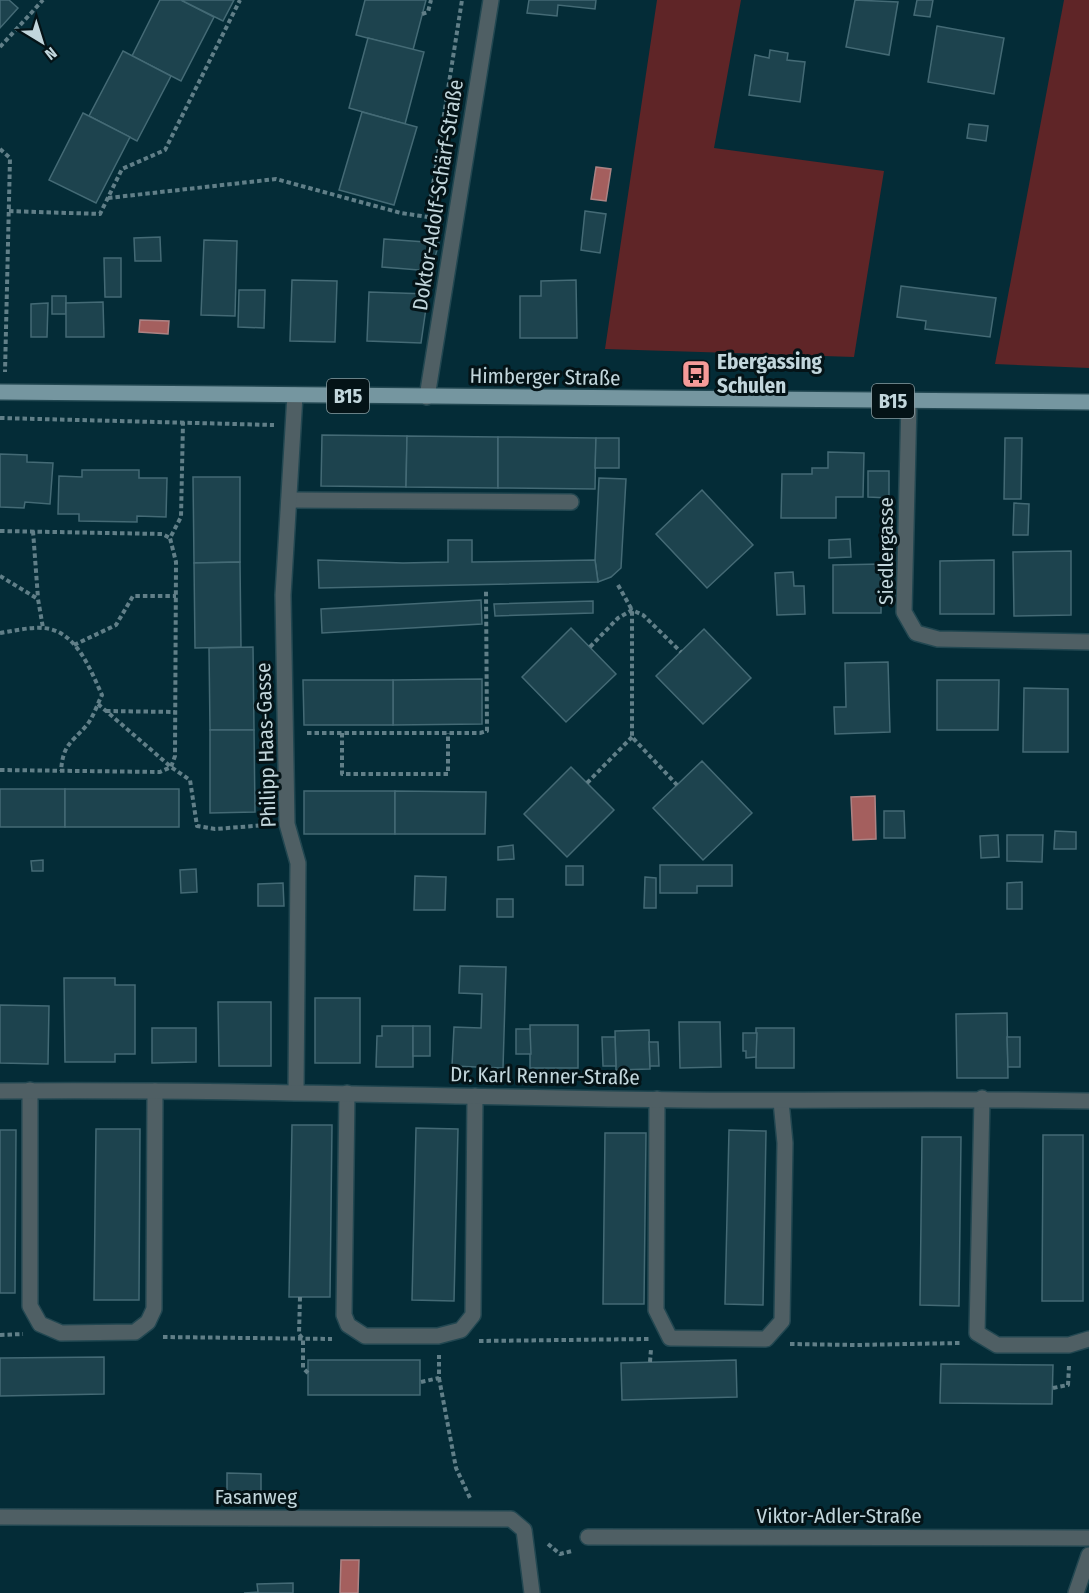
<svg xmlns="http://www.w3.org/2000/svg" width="1089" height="1593" font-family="'Fira Sans Condensed',sans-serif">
<rect width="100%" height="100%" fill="#042c37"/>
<g fill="#5f2527">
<polygon points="657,0 741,0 714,148 884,171 854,357 605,349"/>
<polygon points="1064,0 1089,0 1089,368 995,364"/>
</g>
<g fill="#a45f5e" stroke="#ad8384" stroke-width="1.5">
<polygon points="596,167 611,169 606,201 591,199"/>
<polygon points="140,320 169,321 168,334 139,332"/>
<polygon points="875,796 876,839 853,840 851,797"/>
<polygon points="341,1560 359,1560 358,1593 340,1593"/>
</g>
<g fill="#1d434e" stroke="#446a75" stroke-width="1.5">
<polygon points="0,0 9,0 18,8 0,28"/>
<polygon points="160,0 181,0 214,17 181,81 132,56"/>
<polygon points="181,0 234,0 223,21"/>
<polygon points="365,0 426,0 413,50 356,35"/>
<polygon points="529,0 596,0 595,9 558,5 557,16 527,13"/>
<polygon points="855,0 898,2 889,55 846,47"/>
<polygon points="917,0 933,0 930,17 914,15"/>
<polygon points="937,26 1004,38 994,94 928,82"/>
<polygon points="368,38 424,52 405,124 349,108"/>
<polygon points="770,50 788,53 787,60 805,62 800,102 749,95 755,55 769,58"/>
<polygon points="123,51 171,76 137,141 89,116"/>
<polygon points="362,112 417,127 394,205 339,190"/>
<polygon points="83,113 130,137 96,203 49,180"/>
<polygon points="969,124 988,126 986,141 967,138"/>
<polygon points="585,211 606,214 600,253 581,250"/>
<polygon points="160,237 161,261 135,261 134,238"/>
<polygon points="384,239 439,243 431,271 382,267"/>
<polygon points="204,240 237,241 235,316 201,315"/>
<polygon points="104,258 121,258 121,297 105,297"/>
<polygon points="292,280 337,281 335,342 290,341"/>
<polygon points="576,280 577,338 520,338 520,296 541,296 541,281"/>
<polygon points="901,286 996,298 990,337 925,329 926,321 897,317"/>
<polygon points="239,290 265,290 264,328 238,327"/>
<polygon points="369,292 428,294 421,343 367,341"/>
<rect x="52" y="296" width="14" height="18"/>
<polygon points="103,302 104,337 66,337 66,303"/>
<polygon points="48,303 47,337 31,337 31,304"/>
<polygon points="322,435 407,436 406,487 321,486"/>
<polygon points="407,436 498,437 498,488 406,487"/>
<polygon points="498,437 596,438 595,489 498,488"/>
<polygon points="596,438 619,438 619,468 595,468"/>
<polygon points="1005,438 1022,438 1021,499 1004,499"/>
<polygon points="828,452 864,453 863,497 836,497 836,518 781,518 782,474 812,474 812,468 828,468"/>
<polygon points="0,454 27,455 27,462 53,463 50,504 25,502 24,508 0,507"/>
<polygon points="82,470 139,470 139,478 167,478 166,517 137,516 137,522 79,521 79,514 58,514 59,476 82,477"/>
<polygon points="868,471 889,471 889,498 868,497"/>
<polygon points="193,477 240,477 240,562 194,563"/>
<polygon points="599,478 626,479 621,568 611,577 598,582 595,560"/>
<polygon points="702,490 753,545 707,588 656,534"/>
<polygon points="1014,503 1029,504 1028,535 1013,535"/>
<polygon points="850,539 851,557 829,558 829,540"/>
<polygon points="448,540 472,540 472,562 595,560 598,582 319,588 318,560 403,563 448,562"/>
<polygon points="1071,551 1071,615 1014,616 1013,552"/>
<polygon points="994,560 994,614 940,614 940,561"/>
<polygon points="240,562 241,647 195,648 194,563"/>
<polygon points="881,564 881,613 833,613 833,565"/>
<polygon points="793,572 794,586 804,586 805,614 777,615 775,573"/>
<polygon points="481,600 482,624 322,633 321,609"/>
<polygon points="593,601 593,613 495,616 494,604"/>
<polygon points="571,628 616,674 566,722 522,677"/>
<polygon points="704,629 751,678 703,724 656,676"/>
<polygon points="253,647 254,730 210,730 209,648"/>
<polygon points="888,662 890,732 835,734 834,707 846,707 845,663"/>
<polygon points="482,679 482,724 393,725 393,680"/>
<polygon points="303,680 393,680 393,725 304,725"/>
<polygon points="937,680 999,680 998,730 937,730"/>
<polygon points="1024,688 1068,689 1068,752 1023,752"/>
<polygon points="210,730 254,730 255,812 210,813"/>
<polygon points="702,761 752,813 703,860 653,808"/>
<polygon points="571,767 614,810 567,857 524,814"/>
<rect x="0" y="789" width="65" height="38"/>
<rect x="65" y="789" width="114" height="38"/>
<rect x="304" y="791" width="91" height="43"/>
<polygon points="395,791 486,792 485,834 395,834"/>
<polygon points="884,811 904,811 905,838 884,838"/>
<polygon points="1055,831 1076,832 1076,849 1054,849"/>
<polygon points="998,835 999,857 981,858 980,836"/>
<polygon points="1007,835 1043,835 1042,862 1007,861"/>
<polygon points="513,845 514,859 498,860 498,847"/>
<polygon points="43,860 43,871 32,871 31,861"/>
<polygon points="660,865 732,865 732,886 697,886 697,893 660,893"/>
<rect x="566" y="866" width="17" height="19"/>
<polygon points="196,869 197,892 181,893 180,870"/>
<polygon points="415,876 446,877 445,910 414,910"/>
<polygon points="645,877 656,878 656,908 644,908"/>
<polygon points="1022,882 1022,909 1007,909 1007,883"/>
<polygon points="283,883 284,906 258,906 258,884"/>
<rect x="497" y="899" width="16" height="18"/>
<polygon points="460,966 506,967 503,1068 452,1066 454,1027 481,1028 482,994 459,993"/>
<polygon points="64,978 115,978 115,985 135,985 135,1054 115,1054 115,1062 65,1062"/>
<rect x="315" y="998" width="45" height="65"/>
<polygon points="218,1002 271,1002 271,1066 219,1066"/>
<polygon points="0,1005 49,1006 48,1064 0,1063"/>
<polygon points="1007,1013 1008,1078 957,1078 956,1014"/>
<polygon points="679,1022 720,1022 721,1067 680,1068"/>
<rect x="530" y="1025" width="48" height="43"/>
<polygon points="382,1026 413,1026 413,1067 376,1067 377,1036 382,1036"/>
<rect x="413" y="1026" width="17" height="30"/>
<polygon points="152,1028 196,1028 196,1062 152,1063"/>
<rect x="756" y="1028" width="38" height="40"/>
<polygon points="516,1029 530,1029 531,1054 516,1054"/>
<polygon points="649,1030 650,1069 616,1070 615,1031"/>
<polygon points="743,1033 757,1033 756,1057 746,1058 746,1051 743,1051"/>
<polygon points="602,1037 615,1037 616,1066 603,1066"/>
<polygon points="1007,1037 1020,1037 1020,1067 1008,1067"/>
<polygon points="649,1042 658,1042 659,1066 650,1066"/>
<polygon points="292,1125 332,1125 330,1297 289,1297"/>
<polygon points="416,1128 458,1129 454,1301 412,1300"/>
<polygon points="96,1129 140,1129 139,1300 94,1300"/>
<polygon points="0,1130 16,1130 15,1293 0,1293"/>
<polygon points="729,1130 766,1131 763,1305 725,1304"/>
<polygon points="605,1133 646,1133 644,1304 603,1304"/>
<polygon points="1043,1135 1083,1135 1083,1301 1042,1301"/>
<polygon points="922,1137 961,1137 959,1306 920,1305"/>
<polygon points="104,1357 104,1394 0,1396 0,1358"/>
<rect x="308" y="1360" width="112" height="35"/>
<polygon points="736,1360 737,1397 622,1400 621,1363"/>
<polygon points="941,1364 1053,1365 1052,1404 940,1403"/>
<polygon points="227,1473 261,1474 261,1492 227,1492"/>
<polygon points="293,1583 293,1593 244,1593 258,1592 257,1584"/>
</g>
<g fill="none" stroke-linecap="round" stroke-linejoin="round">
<g stroke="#224751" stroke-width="18">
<g id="lane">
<polyline points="289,500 571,502"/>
<polyline points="30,1090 30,1306 40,1324 61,1333 135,1332 148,1322 154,1309 155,1091"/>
<polyline points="347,1093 344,1315 348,1325 365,1336 438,1336 461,1330 473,1315 475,1096"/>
<polyline points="982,1098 977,1333 997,1345 1069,1345 1089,1339"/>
<polyline points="657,1099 656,1310 670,1338 766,1339 782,1321 785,1143 781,1101"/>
<polyline points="0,1517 511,1519 524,1530 532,1593"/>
</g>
</g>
<g stroke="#224751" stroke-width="18">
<g id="street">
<polyline points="295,395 283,595 287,824 298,863 296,1092"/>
<polyline points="427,397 491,0"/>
<polyline points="909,401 904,612 916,633 938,639 1089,642"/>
<path d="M0 1091C228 1089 456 1097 684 1100 819 1101 954 1098 1089 1101"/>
<polyline points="588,1537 1089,1538"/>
<polyline points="1076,1593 1089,1555"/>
</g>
</g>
<g stroke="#224751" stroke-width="18">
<polyline id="primary" points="0,392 1089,402"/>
</g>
<g stroke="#617f88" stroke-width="4" stroke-dasharray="4.5 3" stroke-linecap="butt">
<polyline points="422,14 428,12 431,0"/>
<polyline points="0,47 43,0"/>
<polyline points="0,149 10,158 5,372"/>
<polyline points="108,198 276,179 401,213 428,217 462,0"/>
<polyline points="9,211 100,214 122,169 165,150 240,0"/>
<polyline points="0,418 274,425"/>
<polyline points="0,531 162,534 170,538"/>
<polyline points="33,531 38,598"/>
<polyline points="0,576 38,599 43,628"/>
<polyline points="618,585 632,610 632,737 677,785"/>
<path d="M0 633C13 631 29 627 43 628 76 630 90 669 102 695 97 705 93 718 86 726 70 744 63 745 61 771"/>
<polyline points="74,645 116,625 133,596 176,596"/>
<polyline points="590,647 618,618 632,610 643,615 681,652"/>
<polyline points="98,704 171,767 190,780 197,826 215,829 266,825"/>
<polyline points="106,711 175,712"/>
<polyline points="307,733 480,733 487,731 486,591"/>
<polyline points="342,733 342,774 448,774 448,733"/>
<polyline points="0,770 160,772 171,767 175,756 176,562 170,538 181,517 183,422"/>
<polyline points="587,783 632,737"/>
<polyline points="300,1297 299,1334 303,1339 303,1368 308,1373"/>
<polyline points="0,1335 23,1334"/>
<polyline points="163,1337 332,1339"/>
<polyline points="479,1341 649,1339"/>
<polyline points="790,1344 856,1345 960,1343"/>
<polyline points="650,1362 651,1349"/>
<polyline points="439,1378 456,1468 470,1498"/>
<polyline points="421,1382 439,1378 439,1355"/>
<polyline points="1053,1388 1068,1385 1069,1366"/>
<polyline points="548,1544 560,1554 572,1551"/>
</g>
<use href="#lane" stroke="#4f5f64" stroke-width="15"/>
<use href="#street" stroke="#4f5f64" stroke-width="15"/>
<use href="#primary" stroke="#7596a0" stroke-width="15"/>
</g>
<defs>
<g id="bus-square" transform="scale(1.5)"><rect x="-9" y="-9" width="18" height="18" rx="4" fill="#f59b99" stroke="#041317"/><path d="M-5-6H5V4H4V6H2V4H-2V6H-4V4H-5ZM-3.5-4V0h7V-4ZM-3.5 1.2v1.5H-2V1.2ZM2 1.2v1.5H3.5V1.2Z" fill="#111"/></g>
</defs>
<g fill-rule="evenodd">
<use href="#bus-square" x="696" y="374"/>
</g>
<g text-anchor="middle" stroke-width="6" stroke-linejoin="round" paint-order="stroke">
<g fill="#041317" stroke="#899ca1" stroke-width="1.5">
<rect x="327" y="379" width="42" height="34" rx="4.5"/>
<rect x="872" y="384" width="42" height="34" rx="4.5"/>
</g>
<g font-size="20" font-weight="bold" fill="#c2d6dc">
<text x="348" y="403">B15</text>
<text x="893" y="408">B15</text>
</g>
<g font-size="21" fill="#c2d6dc" stroke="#041317">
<text transform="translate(438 195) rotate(-81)" y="7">Doktor-Adolf-Schärf-Straße</text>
<text transform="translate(545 377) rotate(1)" y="7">Himberger Straße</text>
<text transform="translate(886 551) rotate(-90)" y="7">Siedlergasse</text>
<text transform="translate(266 745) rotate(-92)" y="7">Philipp Haas-Gasse</text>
<text transform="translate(545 1076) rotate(1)" y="7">Dr. Karl Renner-Straße</text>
<text x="256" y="1504">Fasanweg</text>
<text x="839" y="1523">Viktor-Adler-Straße</text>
</g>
<g font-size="21" font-weight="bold" fill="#c2d6dc" stroke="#041317" text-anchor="start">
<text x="717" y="369">Ebergassing<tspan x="717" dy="24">Schulen</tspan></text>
</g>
</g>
<g transform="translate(42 42) rotate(142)" stroke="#041317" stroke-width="4.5" paint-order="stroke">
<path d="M0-4.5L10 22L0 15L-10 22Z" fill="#c2d6dc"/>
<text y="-9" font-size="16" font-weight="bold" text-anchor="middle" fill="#c2d6dc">N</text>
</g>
</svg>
